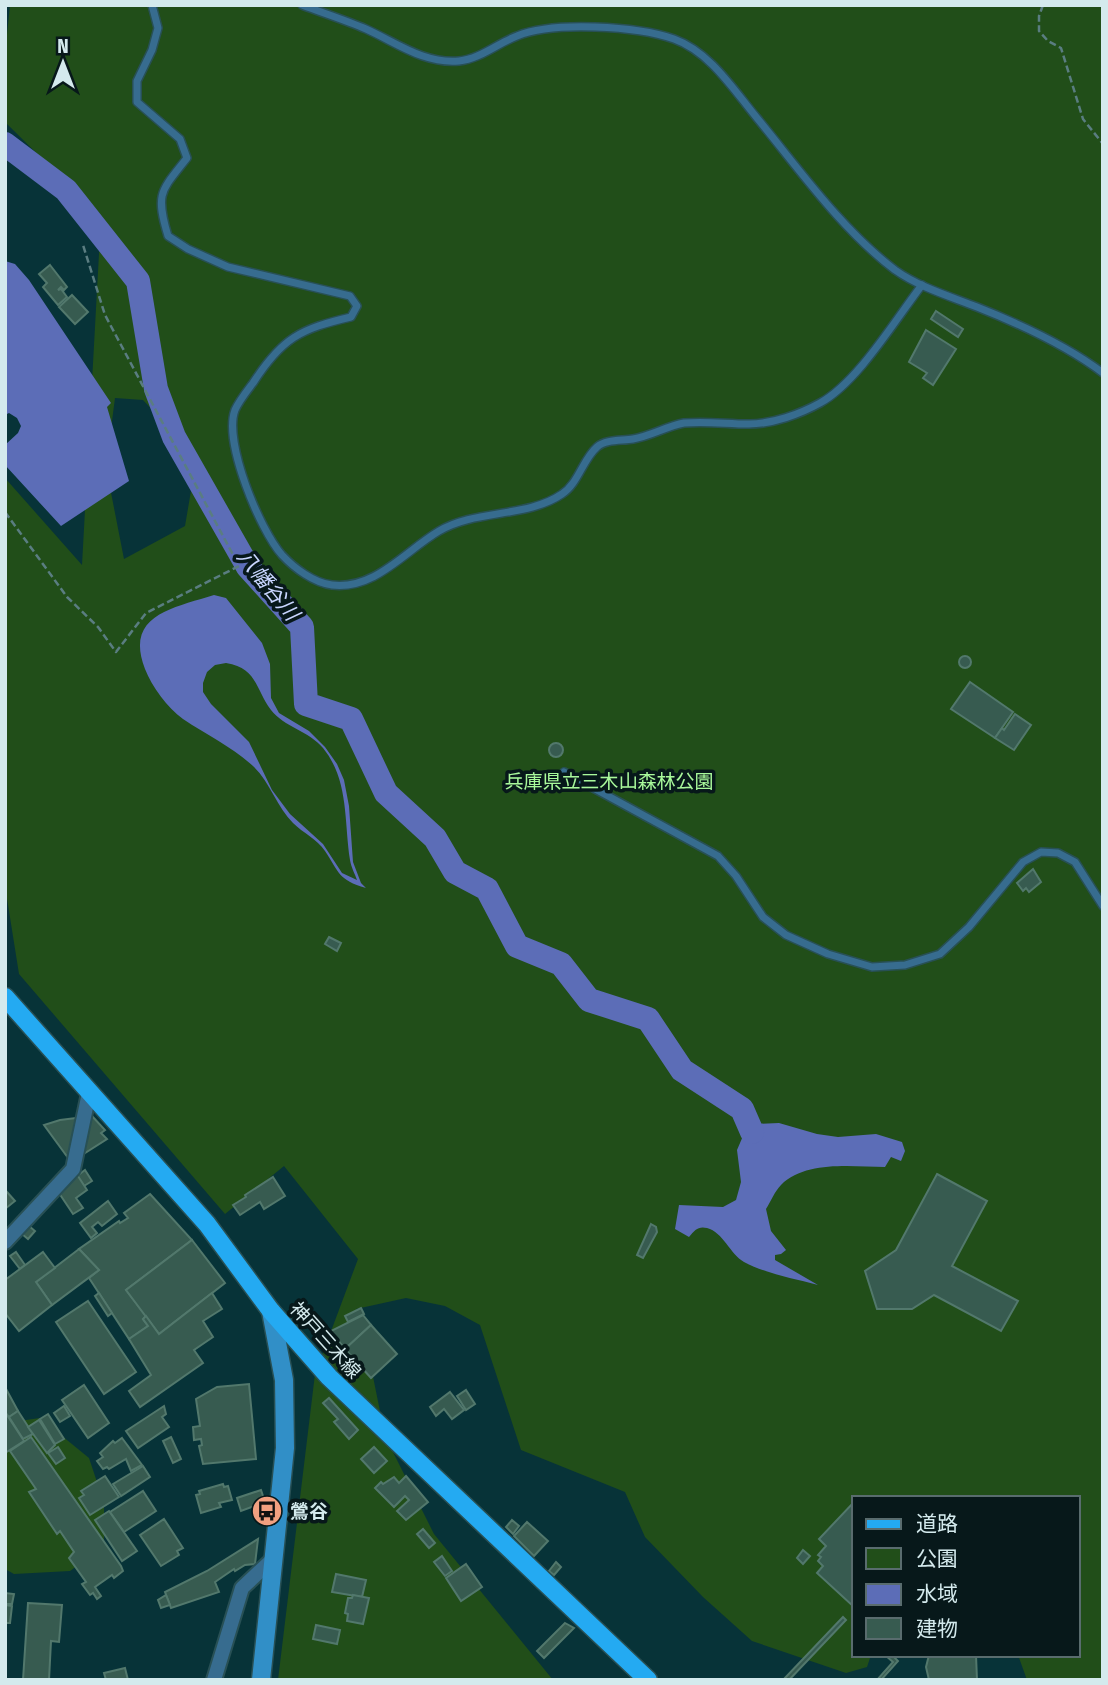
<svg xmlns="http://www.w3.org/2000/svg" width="1108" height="1685" font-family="'Fira Sans Condensed','Noto Sans JP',sans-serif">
<rect width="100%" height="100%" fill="#073338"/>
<g fill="#214e19" fill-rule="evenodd">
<path d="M10 5H1103V1680H1027L1018 1655H1078V1498H854V1655H871L867 1667 846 1673 752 1641 703 1597 645 1537 625 1492 521 1450 480 1325 445 1306 406 1298 356 1309 364 1332 385 1436 434 1534 553 1680H278L315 1374 358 1259 284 1166 225 1214 19 974 5 886V478L82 565 101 217 5 122V54ZM115 398 143 400 167 426 192 485 185 526 124 559 106 467Z"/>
<polygon points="40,1418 89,1458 104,1503 104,1546 70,1571 14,1574 5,1569 5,1423"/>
</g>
<g fill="#5c6db7" fill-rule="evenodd">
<polygon points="5,261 15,264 29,280 111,403 107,407 129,481 61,526 5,465 5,445 18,433 21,426 17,418 9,413 5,415"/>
<path d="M214 595 226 598 262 643 270 664 271 698 279 713 309 731 325 747 337 764 344 780 349 806 353 862 361 883 366 888C338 880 339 872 325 851 317 839 303 833 293 823 277 807 270 782 253 766 232 747 207 735 183 719 167 707 152 687 145 669 124 615 173 608 214 595ZM226 663C257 668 255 688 271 710 284 727 309 731 323 748 349 780 344 821 350 860 351 867 355 874 357 880L342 873 323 844 290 814 272 790 249 742 211 704 203 692V683L207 672 215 665Z"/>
<path d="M779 1123 817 1134 838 1137 876 1134 902 1142 905 1151 901 1161 891 1157 885 1167C853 1167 806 1160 781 1185 775 1191 771 1201 766 1209L771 1231 786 1250 781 1254 775 1255V1260L818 1285C792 1278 767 1274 744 1262 730 1254 723 1232 707 1228 698 1226 695 1230 689 1237L675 1229 679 1205 723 1207 736 1200 741 1182 737 1150 746 1129 753 1124Z"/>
</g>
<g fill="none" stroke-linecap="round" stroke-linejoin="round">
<polyline stroke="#5c6db7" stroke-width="24" points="5,144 66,190 138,281 156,389 174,437 248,567 302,627 306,704 351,719 386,793 435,838 455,872 487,889 517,946 561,964 589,1000 648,1019 682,1070 742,1109 752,1132"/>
</g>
<g fill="#375b50" stroke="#52786c" stroke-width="2">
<polygon points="50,265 67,287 64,290 61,287 58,290 61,289 67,297 58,305 43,287 47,283 39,274"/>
<polygon points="72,295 88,312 75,324 59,307"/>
<polygon points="936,311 963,329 958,337 931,319"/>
<polygon points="926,330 956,349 933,385 923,378 927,373 909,362"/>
<circle cx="965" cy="662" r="6"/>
<polygon points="970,682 1013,712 995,738 951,709"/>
<polygon points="1015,714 1031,725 1014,750 995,738 1002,728 1004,730"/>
<circle cx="556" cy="750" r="7"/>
<polygon points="1033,869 1041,882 1029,892 1026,888 1023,891 1017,883"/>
<polygon points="329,937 341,943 337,951 325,944"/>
<polygon points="92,1116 105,1130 101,1133 107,1139 71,1162 44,1125 60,1120"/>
<polygon points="85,1170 92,1181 84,1186 77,1176"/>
<polygon points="76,1173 87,1190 76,1198 83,1208 73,1214 55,1187"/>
<polygon points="937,1174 987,1201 952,1266 1018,1301 1001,1331 934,1295 912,1309 877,1309 865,1271 896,1250"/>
<polygon points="273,1177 285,1196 264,1209 260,1202 240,1215 233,1205 246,1197 245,1195"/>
<polygon points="7,1192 15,1201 5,1209 5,1194"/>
<polygon points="150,1194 192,1240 126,1290 146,1316 143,1319 148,1326 129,1339 89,1278 99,1270 79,1249 119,1221 120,1223 128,1218 124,1213"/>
<polygon points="108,1201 117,1214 102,1226 98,1222 92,1227 97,1233 91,1238 80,1223"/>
<polygon points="651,1224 656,1227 657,1232 643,1258 637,1255"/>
<polygon points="29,1226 35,1231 28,1239 22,1234"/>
<polygon points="192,1240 225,1283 159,1334 126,1290"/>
<polygon points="79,1249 99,1270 52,1305 36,1282"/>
<polygon points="16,1252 25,1265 20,1269 10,1256"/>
<polygon points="43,1252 55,1268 36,1282 52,1305 19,1331 5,1313 5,1280"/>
<polygon points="99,1293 112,1313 108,1316 95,1296"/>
<polygon points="212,1293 222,1309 203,1321 213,1337 194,1350 203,1363 140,1407 129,1391 151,1375 129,1339 148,1326 143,1319 146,1316 159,1334"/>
<polygon points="88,1301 136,1372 104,1394 56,1322"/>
<polygon points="361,1308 364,1314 348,1322 345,1316"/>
<polygon points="363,1315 371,1325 345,1349 331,1331"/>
<polygon points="371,1325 397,1354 371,1378 345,1349"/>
<polygon points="331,1332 343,1347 340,1350 327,1335"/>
<polygon points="249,1384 256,1459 203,1464 199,1446 202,1445 201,1439 194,1440 193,1427 200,1426 196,1399 217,1387"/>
<polygon points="84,1385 109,1423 88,1438 62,1400"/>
<polygon points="5,1387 18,1411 9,1417 5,1412"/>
<polygon points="466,1390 475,1404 466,1410 457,1396"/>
<polygon points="450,1392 464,1410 452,1419 444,1409 436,1416 430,1407"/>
<polygon points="329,1398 358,1430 349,1439 334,1422 338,1419 323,1403"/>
<polygon points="64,1406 70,1416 60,1422 54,1413"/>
<polygon points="164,1406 166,1414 162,1417 169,1427 138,1448 126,1431"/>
<polygon points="18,1411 33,1434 23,1439 9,1417"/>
<polygon points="5,1412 24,1441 5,1453"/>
<polygon points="48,1414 64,1439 55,1444 40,1419"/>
<polygon points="39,1420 55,1445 47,1453 28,1427"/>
<polygon points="31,1437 121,1566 123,1571 114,1578 112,1575 95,1587 101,1596 97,1599 93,1593 90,1595 82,1584 86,1582 69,1558 74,1552 60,1531 57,1534 29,1492 36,1489 10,1451"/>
<polygon points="171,1437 181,1459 173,1463 163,1441"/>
<polygon points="122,1438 142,1465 131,1471 126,1459 109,1469 107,1467 103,1469 97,1461 103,1457 100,1453 113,1441 115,1443"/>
<polygon points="58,1447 65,1458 56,1464 48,1453"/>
<polygon points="374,1447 387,1461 374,1473 361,1459"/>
<polygon points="143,1466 150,1477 121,1496 113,1484"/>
<polygon points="105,1476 119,1497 90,1515 79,1498 84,1495 81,1491"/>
<polygon points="406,1476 428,1502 406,1520 397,1511 409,1500 405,1496 394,1507 375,1488 381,1482 383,1484 394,1477 399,1483"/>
<polygon points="223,1484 224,1487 228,1486 232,1500 219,1503 221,1507 201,1513 196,1495 200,1494 199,1491"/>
<polygon points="261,1490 265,1502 241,1511 237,1498"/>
<polygon points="143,1491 156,1511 124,1532 110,1512"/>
<polygon points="854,1502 854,1607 817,1573 823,1566 818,1561 821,1557 818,1555 826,1546 819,1539"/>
<polygon points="109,1511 137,1551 122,1561 95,1520"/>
<polygon points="164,1519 183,1548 177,1551 179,1555 161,1566 140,1535"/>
<polygon points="512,1520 519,1526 513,1534 506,1527"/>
<polygon points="527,1522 548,1541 534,1556 514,1536"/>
<polygon points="423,1529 435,1543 429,1548 417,1534"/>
<polygon points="258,1539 255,1564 245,1565 235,1571 234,1569 215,1582 219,1592 171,1608 165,1592 207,1571"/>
<polygon points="803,1550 810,1556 803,1564 797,1558"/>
<polygon points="442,1556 452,1571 445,1576 434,1562"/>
<polygon points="556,1562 561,1567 554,1575 549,1571"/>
<polygon points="466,1564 482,1587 461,1601 446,1578"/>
<polygon points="336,1574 366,1580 362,1597 332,1592"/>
<polygon points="5,1593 14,1594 12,1604 5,1604"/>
<polygon points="166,1595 170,1605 161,1608 158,1600"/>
<polygon points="353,1595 369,1598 363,1624 347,1621 348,1614 345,1613 348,1598 352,1598"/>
<polygon points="28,1603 62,1605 59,1642 51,1641 49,1680 23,1680"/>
<polygon points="5,1605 12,1606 10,1623 5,1623"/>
<polygon points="843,1617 846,1620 789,1680 783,1680"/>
<polygon points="565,1623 574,1628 544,1658 537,1651"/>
<polygon points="316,1625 340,1630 337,1644 313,1639"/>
<polygon points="885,1655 892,1655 898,1661 881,1680 877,1680 893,1662"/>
<polygon points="929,1655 976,1655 977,1680 929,1680 926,1667"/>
<polygon points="125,1668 128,1680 106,1680 104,1673"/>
</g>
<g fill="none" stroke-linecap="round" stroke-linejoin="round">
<g stroke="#285055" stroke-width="10">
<g id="lane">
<path d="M152 5 158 28 152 50 137 81V102L180 139 187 158C161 191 155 193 168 236L188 249 228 267 350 296 357 306 351 317C300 329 282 338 253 383 247 391 239 401 235 410 223 442 260 530 282 555 294 568 314 583 332 585 375 590 405 551 439 531 476 509 527 518 562 494 578 484 583 459 597 447 606 439 622 441 633 439 651 436 667 426 684 423 706 421 727 424 749 424 773 424 800 414 820 403 858 382 895 320 922 285"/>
<path d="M302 5C323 13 345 20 366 29 397 43 424 64 459 61 480 59 498 43 517 36 553 21 637 26 674 39 710 52 733 89 757 118 799 169 841 229 895 270 919 287 949 296 977 307 1020 324 1066 345 1103 373"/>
<polyline points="564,772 718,856 736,876 763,917 786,935 828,954 872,967 905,965 940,954 969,927 1023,862 1041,852 1058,853 1075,862 1103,906"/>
</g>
</g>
<g stroke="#285055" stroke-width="18">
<g id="street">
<polyline points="5,1242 73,1169 89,1093"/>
<polyline points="214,1680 242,1588 274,1558"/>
</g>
</g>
<g stroke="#285055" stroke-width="21">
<polyline id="secondary" points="261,1680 285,1448 284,1380 271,1311"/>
</g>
<g stroke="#285055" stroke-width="21">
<polyline id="primary" points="5,997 207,1224 271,1311 329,1377 648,1680"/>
</g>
<g stroke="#5a7d81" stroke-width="2.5" stroke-dasharray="7 3.5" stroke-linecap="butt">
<polyline points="1043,5 1039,16 1039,31 1048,41 1061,48 1083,119 1103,144"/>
<polyline points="5,512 67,597 98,627 116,652 146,613 239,566 105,315 83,245"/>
</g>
<use href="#lane" stroke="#376c8f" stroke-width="7"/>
<use href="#street" stroke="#376c8f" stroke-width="14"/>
<use href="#secondary" stroke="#318fc7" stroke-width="18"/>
<use href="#primary" stroke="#24aaf2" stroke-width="18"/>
</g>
<defs>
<g id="bus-disc" transform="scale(1.575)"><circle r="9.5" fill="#f2a080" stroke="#07181a"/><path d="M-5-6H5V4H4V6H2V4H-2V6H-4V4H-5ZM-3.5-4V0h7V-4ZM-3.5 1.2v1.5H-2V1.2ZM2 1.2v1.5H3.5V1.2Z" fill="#111"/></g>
</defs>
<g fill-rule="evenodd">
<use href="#bus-disc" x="267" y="1511"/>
</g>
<g text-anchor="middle" stroke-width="7" stroke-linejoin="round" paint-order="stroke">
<g font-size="19" fill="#a9f99b" stroke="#07181a">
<text x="609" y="788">兵庫県立三木山森林公園</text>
</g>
<g font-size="19" fill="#d4eaed" stroke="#07181a">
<text transform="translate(326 1340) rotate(48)" y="7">神戸三木線</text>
</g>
<g font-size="19" font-weight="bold" fill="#d4eaed" stroke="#07181a" text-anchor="start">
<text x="290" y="1518">鶯谷</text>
</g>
<g font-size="21" font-style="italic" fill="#c9d6ff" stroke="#07181a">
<text transform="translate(268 585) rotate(51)" y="7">八幡谷川</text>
</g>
</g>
<rect width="1108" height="1685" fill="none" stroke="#d4eaed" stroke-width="14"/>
<rect x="852" y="1496" width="228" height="161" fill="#07181a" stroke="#596c6e" stroke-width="2"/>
<rect x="866" y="1519" width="35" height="10" fill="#24aaf2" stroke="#596c6e" stroke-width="2"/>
<text x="916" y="1531" font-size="21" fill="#d4eaed">道路</text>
<rect x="866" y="1548" width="35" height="21" fill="#214e19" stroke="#596c6e" stroke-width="2"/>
<text x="916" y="1566" font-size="21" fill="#d4eaed">公園</text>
<rect x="866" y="1584" width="35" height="21" fill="#5c6db7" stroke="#596c6e" stroke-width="2"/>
<text x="916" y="1601" font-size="21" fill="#d4eaed">水域</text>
<rect x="866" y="1618" width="35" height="21" fill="#375b50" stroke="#596c6e" stroke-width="2"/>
<text x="916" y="1636" font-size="21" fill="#d4eaed">建物</text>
<g transform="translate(63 63)" stroke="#07181a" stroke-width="5" paint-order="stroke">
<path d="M0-5L12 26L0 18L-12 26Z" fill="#d4eaed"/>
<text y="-10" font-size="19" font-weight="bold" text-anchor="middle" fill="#d4eaed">N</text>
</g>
</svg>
